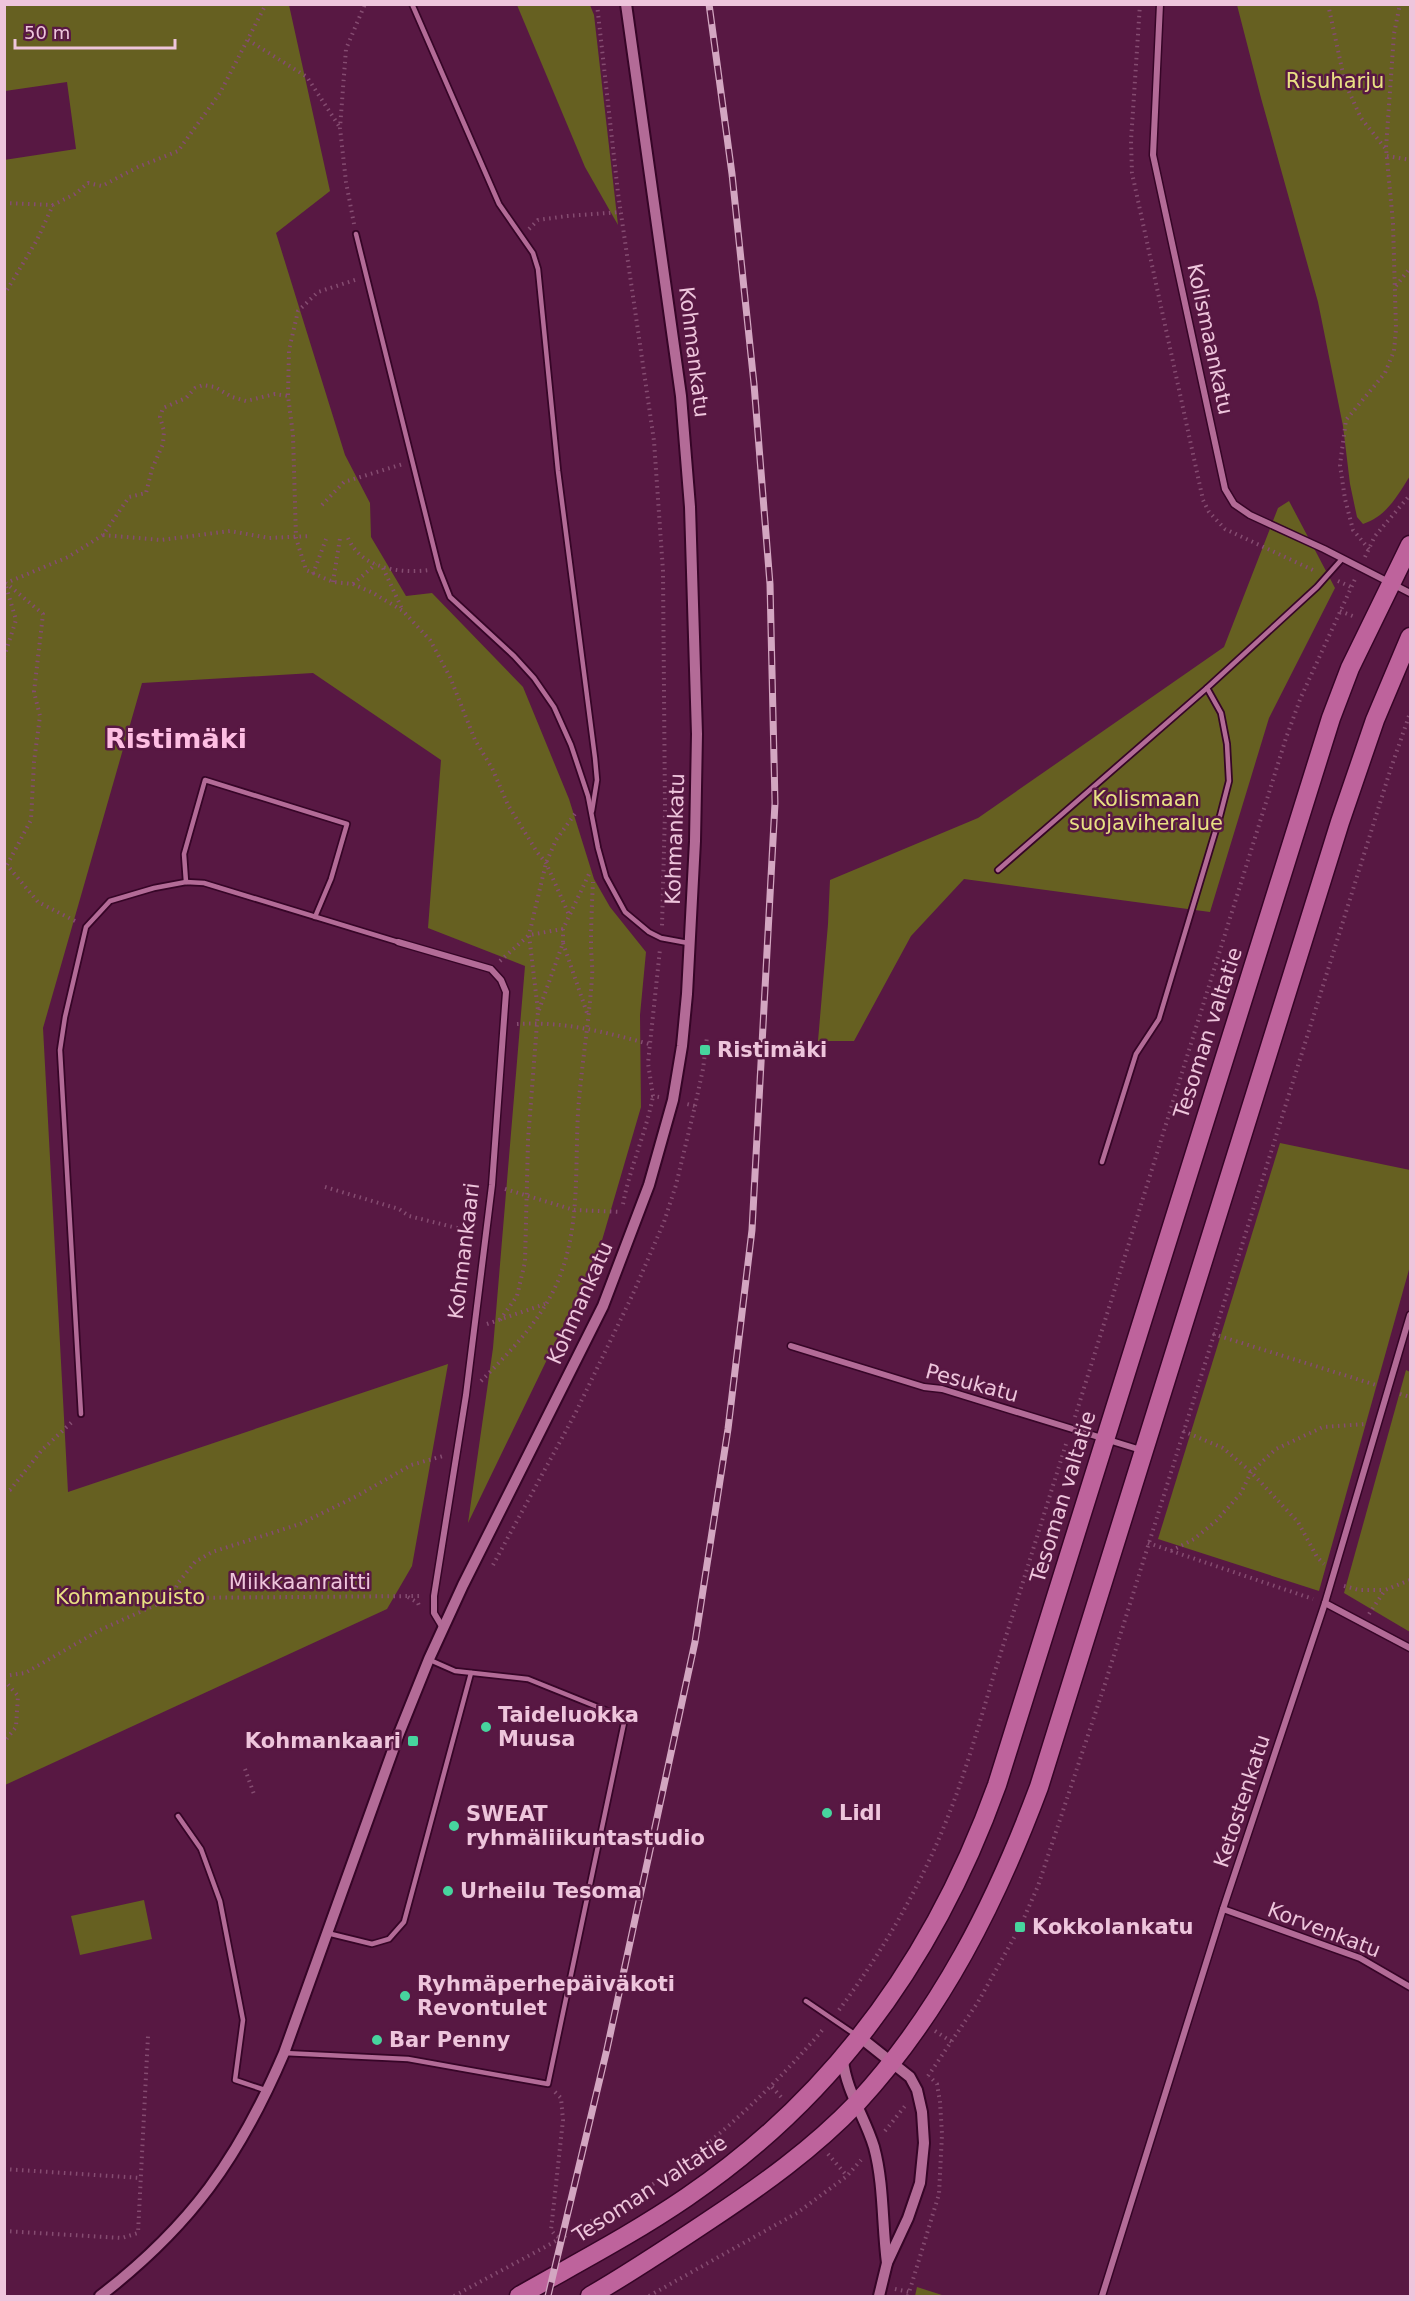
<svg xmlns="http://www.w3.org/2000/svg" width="1415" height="2301" font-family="'DejaVu Sans',sans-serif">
<rect width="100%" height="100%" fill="#581843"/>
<g fill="#666021">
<polygon points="5,4 289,5 330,191 276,233 345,455 370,503 371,537 406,596 432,593 523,687 569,799 594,879 610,907 646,952 640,1015 641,1107 598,1254 468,1523 493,1348 525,966 428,928 441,760 313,673 142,683 43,1028 68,1492 448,1364 412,1566 387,1609 5,1785 4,160 76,149 67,82 5,91"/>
<polygon points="517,5 590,5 594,15 618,225 585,167"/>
<path d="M1237 5H1410V476C1397 496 1387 516 1363 524L1357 517 1350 484 1343 426 1318 302 1261 98Z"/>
<polygon points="1289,501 1335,588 1269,718 1210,912 964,879 911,936 854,1041 818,1041 828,924 830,880 978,818 1224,647 1278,508"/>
<polygon points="1280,1143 1410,1170 1410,1266 1319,1591 1158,1539"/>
<polygon points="1406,1370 1410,1372 1410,1632 1344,1593"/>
<polygon points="144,1900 152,1939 80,1955 71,1916"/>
<polygon points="917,2287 945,2296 915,2296"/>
</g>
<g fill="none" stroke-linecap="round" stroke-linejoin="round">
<g stroke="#360527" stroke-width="8">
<g id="service">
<polyline points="412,4 499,204 533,253 538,269 558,471 595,758 597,780 592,811"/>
<polyline points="356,234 439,569 450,597 514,656 534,678 554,707 571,745 588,796 598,848 606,877 625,912 649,932 661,938 688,943"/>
<polyline points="998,870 1207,688 1317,587 1342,559"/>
<polyline points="186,882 184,854 205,780 347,824 331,879 315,917"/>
<polyline points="1102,1162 1136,1054 1159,1019 1220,816 1229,781 1227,744 1221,713 1207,688"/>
<polyline points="81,1414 60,1050 65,1017 86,927 110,901 154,888 186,882 204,883 398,942"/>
<polyline points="178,1816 201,1849 220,1901 243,2020 235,2080 268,2091"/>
<polyline points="327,1933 372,1944 389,1939 404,1922 471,1673"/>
<polyline points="806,2001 856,2035"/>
<polyline points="284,2053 408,2059 548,2084 625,1718 528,1679 455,1671 430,1660"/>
</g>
</g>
<g stroke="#360527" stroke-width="9">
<g id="minor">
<polyline points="1160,4 1153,155 1225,489 1234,504 1250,515 1324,549 1410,593"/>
<polyline points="398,942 491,969 501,980 506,992 492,1185 466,1395 434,1596 434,1613 443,1628"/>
<polyline points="791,1346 924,1387 942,1389 1141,1450"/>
<polyline points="1325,1603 1410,1648"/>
<polyline points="1223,1909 1360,1958 1410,1987"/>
<polyline points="1102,2296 1223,1909 1325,1603 1410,1315"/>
</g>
</g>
<g stroke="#360527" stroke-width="14">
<g id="tertiary">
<polyline points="861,2038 910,2077 917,2090 922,2112 924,2143 920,2183 908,2218 887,2263 879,2296"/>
<path d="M843 2060C846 2091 865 2117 874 2147 884 2184 882 2225 887 2263"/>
<path d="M100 2296C191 2226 239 2158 284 2053L398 1736 429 1659 463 1585 603 1306 649 1185 673 1100 682 1046 687 994 695 841 697 734 690 507 681 396 626 4"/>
</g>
</g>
<g stroke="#360527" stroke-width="21">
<g id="primary">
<path d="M519 2296C575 2264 633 2234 687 2197 837 2095 936 1955 997 1785L1331 718 1350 668 1410 545"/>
<path d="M590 2296C630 2273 669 2247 708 2221 761 2186 813 2149 857 2103 941 2012 996 1902 1039 1787L1340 822 1375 720 1410 637"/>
</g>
</g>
<g stroke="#854c71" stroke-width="4" stroke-dasharray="1.5 4.5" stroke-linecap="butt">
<polyline points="597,4 618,193 654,441 663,571 665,811 662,926"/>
<polyline points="1140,4 1131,141 1132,173 1203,500 1209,512 1225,529 1315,571"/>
<polyline points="1328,4 1345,83 1361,118 1385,148"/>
<polyline points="248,40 307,77 339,126"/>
<polyline points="1387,156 1410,160"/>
<polyline points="4,203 53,205"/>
<polyline points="354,224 346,182 340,128 346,49 365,4"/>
<polyline points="529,229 538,220 567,216 621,212"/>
<polyline points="355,280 318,292 298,311 289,350 288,396 293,435 296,538 306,570 333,582 353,584 373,593 403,611 430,640 450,677 475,740 492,768 508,805 537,852 546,863 570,917"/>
<polyline points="1396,286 1410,268"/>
<polyline points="4,295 37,240 53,205 75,194 88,183 102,186 138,167 178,151 220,93 266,4"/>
<polyline points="322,505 344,482 403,464"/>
<polyline points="103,535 161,540 230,531 269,538 311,536"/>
<path d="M348 538C361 568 399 574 429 570"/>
<polyline points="1369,549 1353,530 1345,499 1340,465 1346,420 1385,373 1394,351 1396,329 1393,223 1386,148 1394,34 1400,4"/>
<polyline points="1365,557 1375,536 1410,495"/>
<polyline points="383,568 403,611"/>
<polyline points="313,574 326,539"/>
<polyline points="1338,581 1351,587"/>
<polyline points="333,582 340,538"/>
<polyline points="353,584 376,564"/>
<polyline points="1340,611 1355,617"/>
<polyline points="4,657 16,620 5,583"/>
<polyline points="75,921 38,902 7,865 31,820 34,762 40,716 34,692 43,614 6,583 68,557 103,535 129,497 146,493 152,469 163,444 164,431 160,417 163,408 186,398 195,388 203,385 215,387 232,397 246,401 275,394 288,396"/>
<polyline points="563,943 588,1016"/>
<polyline points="500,961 529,935 563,929"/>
<polyline points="539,1010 563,943 563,929 590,872"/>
<path d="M517 1024C563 1021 605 1032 649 1044"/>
<polyline points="659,1097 653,1096 648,1063 660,949"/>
<polyline points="695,1106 703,1069 707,1037"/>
<polyline points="325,1187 399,1209 409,1216 473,1232"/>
<polyline points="505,1189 574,1210 621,1212"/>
<path d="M623 1204C630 1167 646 1133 653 1096"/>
<polyline points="500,1320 517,1296 525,1262 528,1140 538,1011 529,935 546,863 556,840 577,811"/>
<polyline points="487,1324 545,1304"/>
<polyline points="1213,1334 1376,1385"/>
<path d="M481 1381C512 1350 544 1317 560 1276 580 1224 575 1168 578 1113 581 1068 589 1023 592 977 593 967 591 956 591 945 591 924 592 903 593 882"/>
<polyline points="1400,1394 1410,1397"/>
<polyline points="1075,1417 1286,738 1301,697 1356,577"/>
<polyline points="1183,1431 1223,1448 1251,1472 1298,1522 1317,1557 1324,1564"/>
<polyline points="4,1492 10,1490 42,1450 72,1422"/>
<polyline points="1148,1543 1313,1599"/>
<polyline points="1171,1551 1194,1539 1216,1521 1241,1493 1251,1472 1276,1449 1323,1427 1366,1424"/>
<polyline points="493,1565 575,1414 632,1296 664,1222 676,1185 695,1106 687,1104"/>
<polyline points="1344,1586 1359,1590 1384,1590"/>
<polyline points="408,1597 418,1603 420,1608"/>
<polyline points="171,1598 178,1583 195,1562 212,1552 300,1524 357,1496 411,1465 443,1456"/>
<polyline points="1369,1614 1385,1590 1410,1580"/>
<polyline points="4,1676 25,1673 100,1630 171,1598 421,1596"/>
<polyline points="4,1680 18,1696 16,1727 4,1742"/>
<polyline points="245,1769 255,1797"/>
<path d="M839 2010C882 1952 918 1891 945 1824 966 1773 980 1720 996 1668 1020 1592 1043 1517 1067 1441"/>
<polyline points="935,2031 952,2042"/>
<polyline points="928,2076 978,2002 1020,1927 1038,1886 1104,1687 1390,771 1410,713"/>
<polyline points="772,2087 781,2097"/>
<polyline points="555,2092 561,2098 563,2120 551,2230 555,2235 560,2238"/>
<polyline points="885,2131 905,2106"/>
<polyline points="828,2154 847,2176"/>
<polyline points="4,2169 141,2178"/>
<polyline points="4,2231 122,2238 138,2233 148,2036"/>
<polyline points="895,2289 909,2292"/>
<path d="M454 2296C520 2260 589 2225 653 2184 717 2141 775 2086 825 2027"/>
<polyline points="649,2296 797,2213 847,2176 861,2160"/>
<polyline points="908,2296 939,2194 942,2134 940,2102 937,2084 929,2076"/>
</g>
<use href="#service" stroke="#b36b97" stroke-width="4.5"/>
<use href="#minor" stroke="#b36b97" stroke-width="6"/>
<use href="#tertiary" stroke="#b36b97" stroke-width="10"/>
<use href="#primary" stroke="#be639c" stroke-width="18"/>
<g stroke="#d3a6c1" stroke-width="7">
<polyline id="rail" points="548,2296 607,2049 695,1642 728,1429 752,1230 775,803 770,584 754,384 732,174 709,4"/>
</g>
<use href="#rail" stroke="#581843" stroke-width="4.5" stroke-dasharray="14" stroke-linecap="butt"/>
</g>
<g fill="#47d49e" stroke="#581843" stroke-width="2">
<rect x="699" y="1044" width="12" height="12" rx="3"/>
<circle cx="486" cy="1727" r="6"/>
<rect x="407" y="1735" width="12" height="12" rx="3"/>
<circle cx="827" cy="1813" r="6"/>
<circle cx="454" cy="1826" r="6"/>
<circle cx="448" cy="1891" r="6"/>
<rect x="1014" y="1921" width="12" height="12" rx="3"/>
<circle cx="405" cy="1996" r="6"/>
<circle cx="377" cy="2040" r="6"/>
</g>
<g text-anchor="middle" stroke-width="5" stroke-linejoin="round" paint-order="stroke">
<g font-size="21" fill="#e8e083" stroke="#581843">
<text x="1335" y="88">Risuharju</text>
<text x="1146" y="806">Kolismaan<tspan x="1146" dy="24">suojaviheralue</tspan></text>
<text x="130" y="1604">Kohmanpuisto</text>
</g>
<g font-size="21" fill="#eec5dc" stroke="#581843">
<text transform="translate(1210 339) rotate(78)" y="7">Kolismaankatu</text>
<text transform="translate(694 352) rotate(83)" y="7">Kohmankatu</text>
<text transform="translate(675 839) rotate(-88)" y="7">Kohmankatu</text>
<text transform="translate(1208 1033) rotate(-72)" y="7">Tesoman valtatie</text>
<text transform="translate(464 1251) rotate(-83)" y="7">Kohmankaari</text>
<text transform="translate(580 1303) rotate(-66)" y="7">Kohmankatu</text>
<text transform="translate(972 1383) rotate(15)" y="7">Pesukatu</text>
<text transform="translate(1063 1497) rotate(-73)" y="7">Tesoman valtatie</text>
<text x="300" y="1589">Miikkaanraitti</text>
<text transform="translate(1242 1801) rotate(-72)" y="7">Ketostenkatu</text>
<text transform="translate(1324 1930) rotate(21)" y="7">Korvenkatu</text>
<text transform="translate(650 2189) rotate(-33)" y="7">Tesoman valtatie</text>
</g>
<g font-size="21" font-weight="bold" fill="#eec5dc" stroke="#581843" text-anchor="start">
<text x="717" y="1057">Ristimäki</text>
<text x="498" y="1722">Taideluokka<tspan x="498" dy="24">Muusa</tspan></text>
<text x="401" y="1748" text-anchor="end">Kohmankaari</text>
<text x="839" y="1820">Lidl</text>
<text x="466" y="1821">SWEAT<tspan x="466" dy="24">ryhmäliikuntastudio</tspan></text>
<text x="460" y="1898">Urheilu Tesoma</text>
<text x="1032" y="1934">Kokkolankatu</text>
<text x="417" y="1991">Ryhmäperhepäiväkoti<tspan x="417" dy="24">Revontulet</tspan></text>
<text x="389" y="2047">Bar Penny</text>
</g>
<g font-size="27" font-weight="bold" fill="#febee3" stroke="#581843">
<text x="176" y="748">Ristimäki</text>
</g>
</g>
<rect width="1415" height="2301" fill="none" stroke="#eec5dc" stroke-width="12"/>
<path d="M15 39v9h160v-9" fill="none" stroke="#eec5dc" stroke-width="3"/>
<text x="24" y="39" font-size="18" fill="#eec5dc" stroke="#581843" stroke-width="4.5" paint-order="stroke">50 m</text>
</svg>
